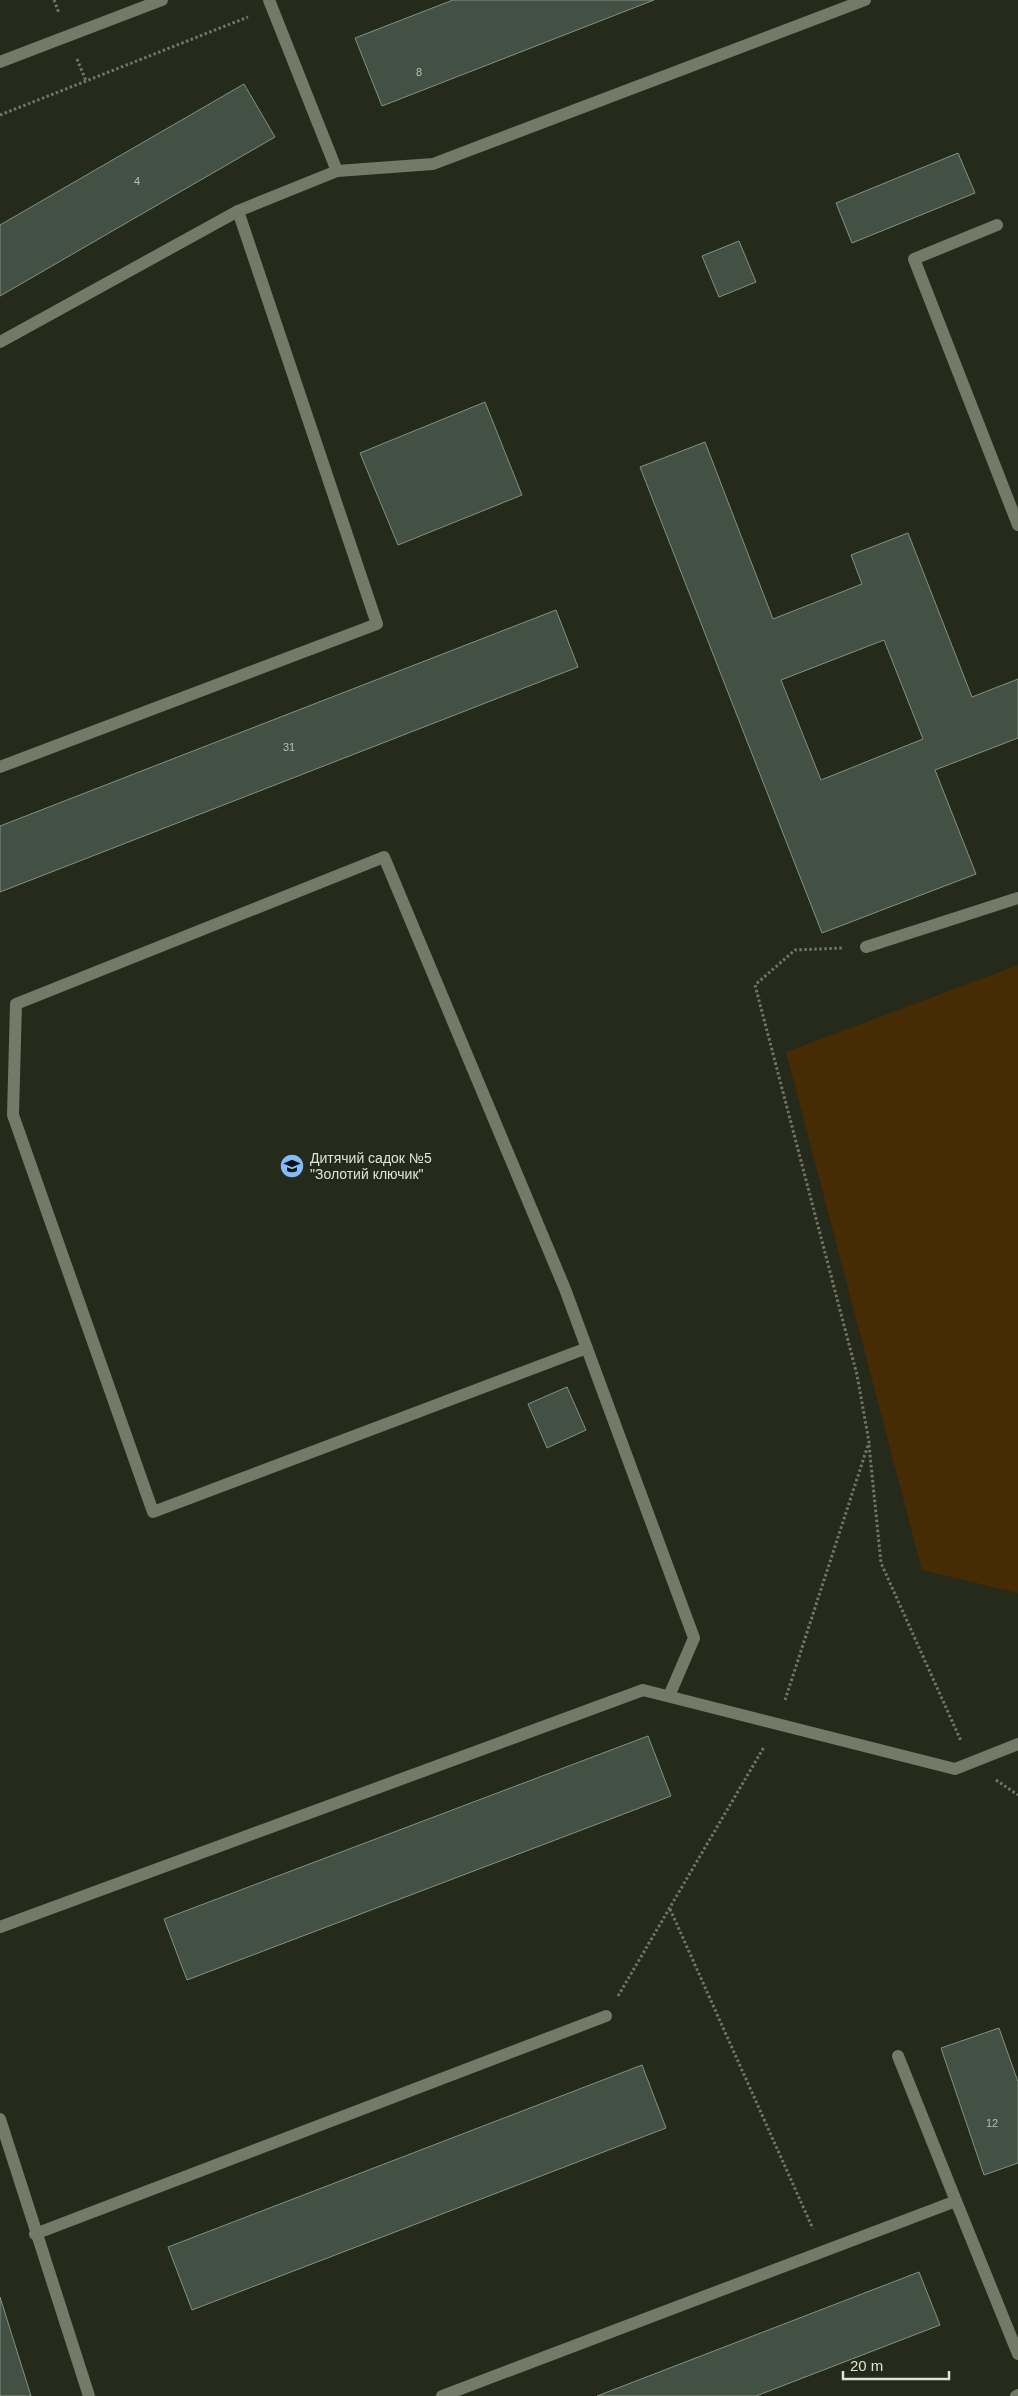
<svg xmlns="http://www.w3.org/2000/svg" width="1018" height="2396" font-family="Arial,sans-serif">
<rect width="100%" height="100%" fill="#252a1a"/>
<polygon fill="#472b05" points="1018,965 1018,1593 922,1570 786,1052"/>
<g fill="#425143" stroke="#829283" fill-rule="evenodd">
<polygon points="453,0 654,0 382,106 355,38"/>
<polygon points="244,84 275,137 0,296 0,225"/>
<polygon points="958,153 975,193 852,243 836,203"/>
<polygon points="739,241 756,282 719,297 702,256"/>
<polygon points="485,402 522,495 398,545 360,453"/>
<path d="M705 442 773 619 862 584 851 555 908 533 972 697 1018 679V738L935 770 976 874 822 933 640 467ZM884 640 923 739 821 780 781 680Z"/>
<polygon points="556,610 578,667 0,892 0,826"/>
<polygon points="567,1387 586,1430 547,1448 528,1404"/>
<polygon points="648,1736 671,1796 187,1980 164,1919"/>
<polygon points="999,2028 1018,2082 1018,2163 984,2175 941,2048"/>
<polygon points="642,2065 666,2128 192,2310 168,2247"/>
<polygon points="919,2272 940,2325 756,2396 597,2396"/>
<polygon points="0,2297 31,2396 0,2396"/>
</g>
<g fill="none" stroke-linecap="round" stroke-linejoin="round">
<g stroke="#727668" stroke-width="3" stroke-dasharray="2.5 2.5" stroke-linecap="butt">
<polyline points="54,0 59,13"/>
<polyline points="77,59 86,81"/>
<polyline points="0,115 248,17"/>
<polyline points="869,1445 881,1563 961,1741"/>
<polyline points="785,1700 869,1442 857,1375 755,985 795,950 843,948"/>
<polyline points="996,1780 1018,1795"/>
<polyline points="670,1909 813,2229"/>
<polyline points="618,1996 764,1747"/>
</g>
<g stroke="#747a68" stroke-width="12">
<polyline points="269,0 337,171"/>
<polyline points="997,225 914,259 1018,525"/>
<polyline points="0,342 238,211 337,171 433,164 865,0"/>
<polyline points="0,767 377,624 238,211"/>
<polyline points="866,947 1018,898"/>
<polyline points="587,1348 153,1512 13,1115 16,1004 384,857 565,1289 694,1638 669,1696"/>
<polyline points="0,1927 643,1690 955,1769 1018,1744"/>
<polyline points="898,2056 956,2201"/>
<polyline points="0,2119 89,2396"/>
<polyline points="35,2234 606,2016"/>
<polyline points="442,2396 956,2201 1018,2354"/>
</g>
<g stroke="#747a68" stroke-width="12">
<polyline points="0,62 162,0"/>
<polyline points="1016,2396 1018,2395"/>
</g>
</g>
<defs>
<g id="school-disc" transform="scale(1.25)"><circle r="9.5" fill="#83bcfb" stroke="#252a1a"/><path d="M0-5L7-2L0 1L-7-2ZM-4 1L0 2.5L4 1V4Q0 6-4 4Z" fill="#111"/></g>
</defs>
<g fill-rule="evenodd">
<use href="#school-disc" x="292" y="1166"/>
</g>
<g text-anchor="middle" stroke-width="4" stroke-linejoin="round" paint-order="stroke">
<g font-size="11" fill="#b8beb3">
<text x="419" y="76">8</text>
<text x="137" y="185">4</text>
<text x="289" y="751">31</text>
<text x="992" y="2127">12</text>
</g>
<g font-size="14" fill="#dfe3d8" stroke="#252a1a" text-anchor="start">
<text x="310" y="1163">Дитячий садок №5<tspan x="310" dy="16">"Золотий ключик"</tspan></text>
</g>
</g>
<path d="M843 2371v8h106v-8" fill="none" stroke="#dfe3d8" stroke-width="2.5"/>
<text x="850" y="2371" font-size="15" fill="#dfe3d8" stroke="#252a1a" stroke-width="4" paint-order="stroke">20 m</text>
</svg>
